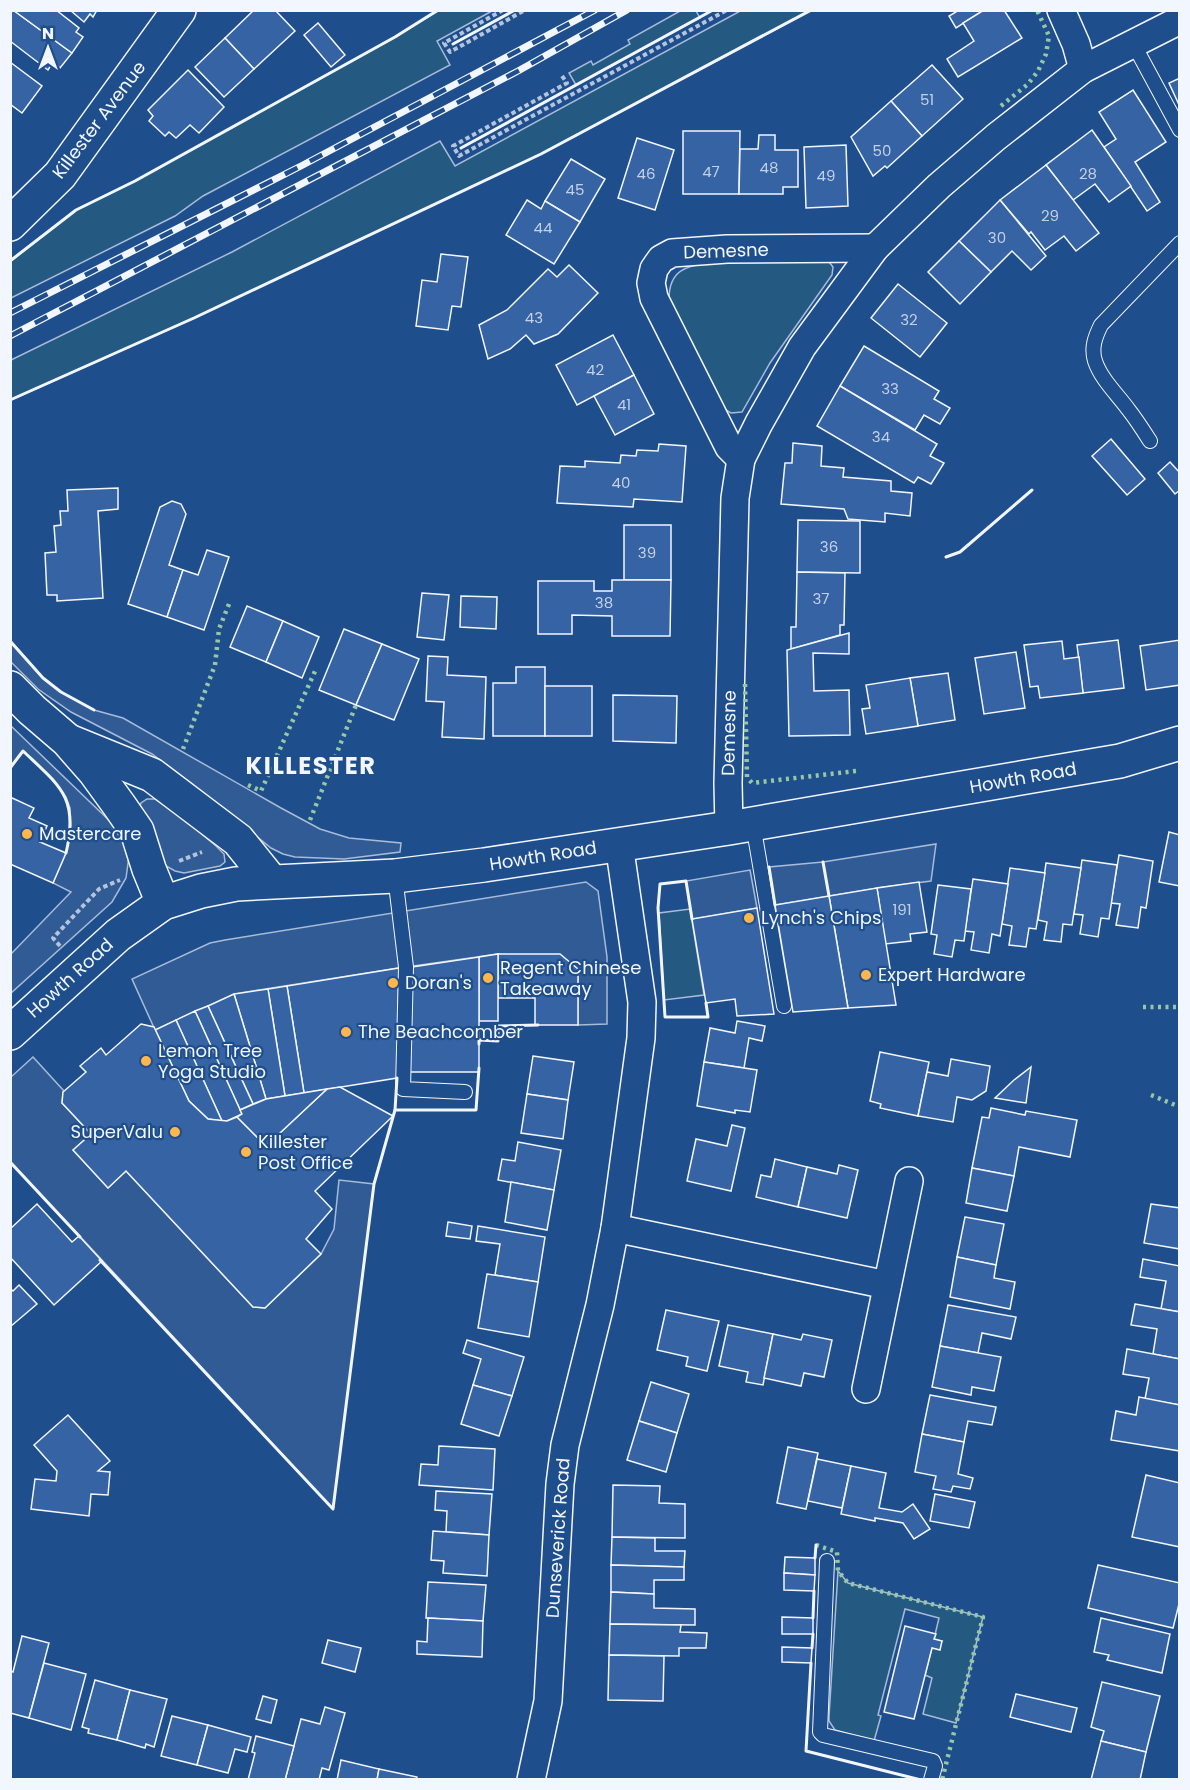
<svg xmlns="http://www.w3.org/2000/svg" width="1190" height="1790" font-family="Poppins,sans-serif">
<rect width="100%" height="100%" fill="#1f4e8c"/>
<g fill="#245a82" stroke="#a8bbd7" stroke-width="1.5">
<polygon points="742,10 811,11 541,154 194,318 11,400 11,360 232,252 440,141 455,166"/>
<polygon points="438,11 492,11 437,41 450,65 203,196 175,216 11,298 11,261 76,210 135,181 395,37"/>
<polygon points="680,11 696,11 700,18 576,85 569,73 591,61 593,65 630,44 628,40"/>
<path d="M711 262H829L833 267 832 275 770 363 742 412 731 413 724 409 669 299C669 270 686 266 711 262Z"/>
<polygon points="690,909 704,995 664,1000 659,913"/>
<polygon points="838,1571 848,1583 983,1617 956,1723 923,1714 932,1678 925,1675 932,1648 942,1641 934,1639 939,1618 905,1609 878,1715 881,1716 874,1741 835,1730 829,1721 829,1717"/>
</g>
<g fill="#305b95" stroke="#a8bbd7" stroke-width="1.5">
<polygon points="11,641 43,678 61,692 94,710 123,718 281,808 320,829 349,838 401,843 400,852 344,859 295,857 283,854 271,848 192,784 152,754 71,712 38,689 11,662"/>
<polygon points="10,725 118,829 124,837 129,856 126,878 112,902 11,993 11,954 71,892 53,883 66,853 71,828 70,808 66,797 53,779 23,751 11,768"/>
<polygon points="147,799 155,799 179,815 216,846 224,854 225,862 220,866 184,873 175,871 166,866 160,857 139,809 141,803"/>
<polygon points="936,844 931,881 877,888 775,905 769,867 823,862"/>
<polygon points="750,870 757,908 692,919 686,881"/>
<polygon points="586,882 598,891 607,957 607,1024 578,1025 578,969 498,954 399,968 234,994 155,1030 132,979 210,943 225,940"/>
<polygon points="33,1057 64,1091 63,1092 62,1103 91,1134 73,1150 108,1188 126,1171 253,1307 265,1308 321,1254 334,1229 339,1180 374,1184 333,1509 11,1162 11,1077"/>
</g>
<g fill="#3563a3" stroke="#f2f6ff" stroke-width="1.5">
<polygon points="10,10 13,10 72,53 60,68 53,62 48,70 10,41"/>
<polygon points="13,10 56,10 79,28 76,32 83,37 72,53"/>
<polygon points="70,10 97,10 93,17 90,14 84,22"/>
<polygon points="254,10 275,10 295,31 254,69 225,38"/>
<polygon points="955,10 984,10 956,28 949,16 956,12"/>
<polygon points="984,10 1004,10 1022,38 958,77 947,59 974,41 963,23"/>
<polygon points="318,23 345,55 331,67 304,35"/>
<polygon points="225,38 254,69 224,97 195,67"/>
<polygon points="10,62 42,86 22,113 10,104"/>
<polygon points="932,65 963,99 922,136 891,101"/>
<polygon points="188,70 224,107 199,133 190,125 176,138 169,132 165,136 149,121 153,116 148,110"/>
<polygon points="1180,78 1180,107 1169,83"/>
<polygon points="1133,90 1166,142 1135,162 1160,202 1147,211 1104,147 1116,139 1099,112"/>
<polygon points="891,101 922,136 887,168 885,166 873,176 851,137"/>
<polygon points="1092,130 1131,186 1109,202 1095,184 1073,200 1046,165"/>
<polygon points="683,131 740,131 739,194 683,194"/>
<polygon points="759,135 775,135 775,150 798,150 798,187 783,187 783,194 739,194 740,149 758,149"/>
<polygon points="637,138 674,150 655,210 618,198"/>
<polygon points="846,145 848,206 806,208 804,147"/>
<polygon points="571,159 605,179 580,222 545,201"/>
<polygon points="1046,165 1099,233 1076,251 1064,236 1045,250 1031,232 1029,234 1000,200"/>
<polygon points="527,200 541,209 545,201 580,222 554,264 506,235"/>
<polygon points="1000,200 1046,256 1031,270 1012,251 991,272 959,241"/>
<polygon points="959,241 991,272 960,304 928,272"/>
<polygon points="441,254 468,257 461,307 452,306 448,330 416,326 422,280 437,282"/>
<polygon points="569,265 598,293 558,334 534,344 526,335 510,349 488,359 479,325 507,310 548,269 557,277"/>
<polygon points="898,284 947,323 920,357 871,318"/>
<polygon points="613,335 634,375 577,405 556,365"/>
<polygon points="864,346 939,391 934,399 950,408 940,424 924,415 915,430 840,386"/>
<polygon points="634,375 654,414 615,435 594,396"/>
<polygon points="840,386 937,444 930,456 944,463 931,484 918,477 914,483 817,426"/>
<polygon points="1111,439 1145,479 1127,495 1092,456"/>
<polygon points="793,443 822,446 821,466 844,468 843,477 891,481 891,491 912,493 910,516 885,513 885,522 848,519 844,509 781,504 785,463 792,463"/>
<polygon points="659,444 686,446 682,502 634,499 633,507 557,503 560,466 585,467 585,461 620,463 621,455 636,456 637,450 658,451"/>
<polygon points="1170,462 1180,473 1180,490 1175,494 1158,473"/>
<polygon points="118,488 118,509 98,511 103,598 57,601 57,595 47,595 45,553 56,552 54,526 61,525 60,511 68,511 67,490"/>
<polygon points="172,501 181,504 186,514 169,565 183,570 167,617 128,604 160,507"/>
<polygon points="798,520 860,521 860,573 797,572"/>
<rect x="624" y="525" width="47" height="55"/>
<polygon points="207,550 229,557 204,630 167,617 183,570 198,575"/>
<polygon points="797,572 845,573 844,625 840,625 840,635 791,649 791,627 796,627"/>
<polygon points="612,580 671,580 670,636 612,636 612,616 572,615 572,634 538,634 538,581 594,581 594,591 612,591"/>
<polygon points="422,593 449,595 444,640 417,637"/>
<polygon points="461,596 497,597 496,629 460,627"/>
<polygon points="247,606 283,621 266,662 230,647"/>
<polygon points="283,621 319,637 302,678 266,662"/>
<polygon points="344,629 382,644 356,705 319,690"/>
<polygon points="849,633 849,654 813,653 814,691 849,690 850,735 789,736 787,650"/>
<polygon points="1118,640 1124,688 1083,693 1077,645"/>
<polygon points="1180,640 1180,685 1146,690 1140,646"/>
<polygon points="1062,641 1064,659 1079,657 1083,693 1040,698 1038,686 1030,687 1024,645"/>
<polygon points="382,644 419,659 394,720 356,705"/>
<polygon points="1016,652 1025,708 984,714 975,658"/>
<polygon points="428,656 448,657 447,675 486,677 484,739 442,737 444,702 426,701"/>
<polygon points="516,667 545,667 545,736 493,736 493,683 516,683"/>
<polygon points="948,673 955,720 918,726 910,678"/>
<polygon points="910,678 918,726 866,734 862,709 870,708 866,685"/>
<rect x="545" y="686" width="47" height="50"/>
<polygon points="613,695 677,696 676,743 613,741"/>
<polygon points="10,797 34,808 29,818 47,826 40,842 66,853 53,883 10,864"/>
<polygon points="1169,832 1180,835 1180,886 1159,882"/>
<polygon points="1119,855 1153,861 1146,908 1141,907 1138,928 1116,925 1120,904 1111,903"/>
<polygon points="1082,860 1117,865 1109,919 1101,918 1098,937 1080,934 1083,915 1074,914"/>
<polygon points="1046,863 1081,868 1072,925 1063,924 1061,942 1044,940 1047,922 1038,920"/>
<polygon points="1010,868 1045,873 1036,929 1029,928 1026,947 1009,945 1012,926 1002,924"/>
<polygon points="973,879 1008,884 1000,936 992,934 989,953 971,950 974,932 965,931"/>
<polygon points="919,882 927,932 910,934 911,941 885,944 877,888"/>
<polygon points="938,885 971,889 964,941 955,940 952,957 934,954 937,935 931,934"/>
<polygon points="877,888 896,1005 848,1008 829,896"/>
<polygon points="829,896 848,1008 793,1012 775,905"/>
<polygon points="757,908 774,1014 737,1016 735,999 706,1003 692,919"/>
<polygon points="498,954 560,954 578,969 578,1025 535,1025 535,998 498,998"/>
<polygon points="498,954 498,1021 479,1021 479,957"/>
<polygon points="479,957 479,1072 410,1072 412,967"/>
<polygon points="399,968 397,1078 304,1093 287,986"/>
<polygon points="287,986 304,1093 285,1096 268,989"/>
<polygon points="268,989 285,1096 266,1099 234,994"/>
<polygon points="234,994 266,1099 253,1104 208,1006"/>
<polygon points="208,1006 253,1104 240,1110 195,1011"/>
<polygon points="195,1011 242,1114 227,1121 222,1121 176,1020"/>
<polygon points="176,1020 222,1121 208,1119 189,1101 155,1030"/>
<polygon points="737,1021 765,1026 762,1041 749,1038 744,1068 704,1062 710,1028 735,1033"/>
<polygon points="141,1024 154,1027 189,1101 208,1119 227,1121 237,1117 266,1146 327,1089 340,1087 393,1116 315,1191 332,1209 306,1239 321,1254 265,1308 253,1307 126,1171 108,1188 73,1150 91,1134 62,1103 63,1092 86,1072 80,1066 101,1048 106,1055"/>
<polygon points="880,1052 929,1062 918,1116 880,1108 881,1104 870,1101"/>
<polygon points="533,1056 574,1062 568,1100 527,1094"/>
<polygon points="951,1059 990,1066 986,1091 972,1100 957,1097 953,1122 918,1116 927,1072 948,1076"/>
<polygon points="704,1062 757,1070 750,1112 735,1110 735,1113 697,1106"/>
<polygon points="1031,1067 1026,1103 995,1098 1014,1080"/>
<polygon points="327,1089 266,1146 237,1117 242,1114 240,1110 266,1099"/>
<polygon points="527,1094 568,1100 563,1139 521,1133"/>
<polygon points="991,1108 1025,1115 1026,1111 1077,1120 1070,1157 1019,1147 1014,1176 972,1168 982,1117 989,1118"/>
<polygon points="732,1125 745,1128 731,1191 687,1181 696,1139 727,1146"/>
<polygon points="518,1142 561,1150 554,1190 498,1180 502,1159 515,1161"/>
<polygon points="775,1159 807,1167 798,1207 756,1197 761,1175 771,1177"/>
<polygon points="839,1165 858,1170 847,1218 798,1207 807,1167 837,1174"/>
<polygon points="972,1168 1014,1176 1007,1211 966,1203"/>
<polygon points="511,1182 554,1190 547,1230 505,1222"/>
<polygon points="37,1204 72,1242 79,1236 102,1261 54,1305 10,1257 10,1229"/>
<polygon points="1151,1204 1180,1208 1180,1249 1144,1243"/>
<polygon points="965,1217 1004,1224 996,1265 957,1257"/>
<polygon points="448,1222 472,1226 470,1239 446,1236"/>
<polygon points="478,1226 545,1237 538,1282 495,1275 500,1244 476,1241"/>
<polygon points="957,1257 996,1265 994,1278 1015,1282 1010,1309 950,1297"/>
<polygon points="1143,1259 1180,1266 1180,1312 1161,1309 1166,1281 1140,1277"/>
<polygon points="487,1274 538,1282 529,1337 478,1328"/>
<polygon points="19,1285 37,1304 10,1327 10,1288 13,1291"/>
<polygon points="1135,1304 1180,1312 1180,1359 1153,1354 1157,1329 1131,1325"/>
<polygon points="948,1305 1016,1317 1011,1339 982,1333 978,1353 940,1346"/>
<polygon points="666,1310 719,1321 707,1371 686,1366 688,1357 657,1350"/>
<polygon points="728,1325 773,1334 763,1385 746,1382 748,1372 719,1366"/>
<polygon points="773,1334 801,1340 803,1334 832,1340 824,1377 804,1373 801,1386 764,1378"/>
<polygon points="467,1340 524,1357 512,1396 473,1385 481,1359 463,1353"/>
<polygon points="940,1346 1001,1357 994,1391 972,1387 971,1395 932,1387"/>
<polygon points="1127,1349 1180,1359 1180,1405 1145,1399 1149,1378 1123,1374"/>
<polygon points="651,1382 689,1394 677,1433 639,1421"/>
<polygon points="473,1385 512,1396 499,1436 461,1424"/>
<polygon points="930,1395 996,1407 992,1425 968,1421 964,1442 922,1434"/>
<polygon points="1139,1397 1180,1405 1180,1451 1111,1440 1116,1411 1136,1415"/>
<polygon points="68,1415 110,1461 98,1471 110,1472 108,1495 91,1494 89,1516 31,1509 35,1479 56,1481 57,1471 34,1445"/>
<polygon points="639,1421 677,1433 666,1472 627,1460"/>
<polygon points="922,1434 964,1442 958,1474 973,1478 970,1489 953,1486 951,1492 933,1489 936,1476 915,1472"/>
<polygon points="439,1446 495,1449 493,1490 419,1485 421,1464 438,1465"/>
<polygon points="788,1447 818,1453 806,1509 777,1503"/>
<polygon points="817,1459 851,1466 842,1508 808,1501"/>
<polygon points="851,1466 886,1473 879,1508 902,1512 913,1504 930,1529 914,1539 903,1523 875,1518 875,1521 841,1514"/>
<polygon points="1146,1475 1180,1483 1180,1547 1132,1537"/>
<polygon points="613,1485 660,1486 659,1503 685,1504 685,1538 612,1537"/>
<polygon points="436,1491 492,1494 489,1535 446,1532 447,1511 435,1510"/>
<polygon points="935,1494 975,1502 969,1528 930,1521"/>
<polygon points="433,1531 489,1535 487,1576 443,1573 444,1561 431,1560"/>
<polygon points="612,1537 655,1538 655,1551 685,1551 684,1567 611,1565"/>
<polygon points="785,1557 815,1558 815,1575 784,1573"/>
<polygon points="611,1565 684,1567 684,1580 654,1580 654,1594 611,1592"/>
<polygon points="1098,1565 1180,1583 1180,1600 1173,1628 1088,1608"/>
<polygon points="784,1573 815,1575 814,1591 784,1590"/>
<polygon points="428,1582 486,1585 483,1621 426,1618"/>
<polygon points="611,1592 654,1594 654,1608 695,1609 695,1625 610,1624"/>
<polygon points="782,1617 813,1618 813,1634 782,1634"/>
<polygon points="428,1618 483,1621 482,1657 417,1654 417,1641 427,1642"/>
<polygon points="1101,1618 1170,1634 1162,1673 1107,1660 1109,1655 1094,1652"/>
<polygon points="610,1624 681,1625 680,1632 707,1633 706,1648 679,1648 679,1656 609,1655"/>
<polygon points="905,1626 936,1634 934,1639 942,1641 940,1650 932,1648 914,1719 884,1712"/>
<polygon points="22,1636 49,1643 29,1718 10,1713 10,1671 13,1672"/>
<polygon points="328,1640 361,1648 355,1672 322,1663"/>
<polygon points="782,1647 812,1648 811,1663 782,1662"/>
<polygon points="609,1655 664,1656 663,1701 608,1700"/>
<polygon points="44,1663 86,1674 71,1730 29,1718"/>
<polygon points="95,1680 130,1690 117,1740 88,1733 89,1729 82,1727"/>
<polygon points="1102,1682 1160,1696 1146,1752 1101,1741 1104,1731 1091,1727"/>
<polygon points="130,1690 167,1699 154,1747 146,1744 145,1748 117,1740"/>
<polygon points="1016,1694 1077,1708 1071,1732 1010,1717"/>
<polygon points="263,1696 277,1700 271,1723 256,1719"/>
<polygon points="325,1707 345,1713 329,1770 322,1768 319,1780 285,1780 301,1719 320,1724"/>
<polygon points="172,1716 208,1725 197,1765 161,1756"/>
<polygon points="208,1725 251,1737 247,1752 235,1749 228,1773 197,1765"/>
<polygon points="256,1736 294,1746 285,1780 248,1780 255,1753 252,1752"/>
<polygon points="1101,1741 1146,1752 1140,1780 1091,1780"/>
<polygon points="341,1760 379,1769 377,1780 337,1780"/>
<polygon points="379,1769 417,1777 416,1780 377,1780"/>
</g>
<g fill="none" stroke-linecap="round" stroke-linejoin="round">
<g stroke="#f2f6ff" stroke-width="16">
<g id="service">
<polyline points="1133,43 1180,130"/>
<path d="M1150 441C1143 430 1136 419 1128 409 1117 394 1101 379 1095 361 1091 348 1095 337 1101 325L1180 243"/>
<polyline points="753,824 784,1006"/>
<polyline points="395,876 406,967 403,1089 465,1092"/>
<polyline points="827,1561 820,1732 823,1735 933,1761 935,1766 931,1780"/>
</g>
</g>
<g stroke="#f2f6ff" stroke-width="30">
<g id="minor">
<polyline points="1061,10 1076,44 1083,69"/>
<polyline points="741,459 729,447 654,298 651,283 654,269 661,259 672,253 727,249 875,248"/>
<polyline points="729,828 728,783 735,498 741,459 759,423 802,347 875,248 939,186 996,137 1083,69 1180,20"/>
<polyline points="615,1228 887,1285"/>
<polyline points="866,1389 909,1181"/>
<polyline points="531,1780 548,1701 560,1484 565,1445 600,1305 615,1228 641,1038 642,1002 619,844"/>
</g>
</g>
<g stroke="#f2f6ff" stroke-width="36">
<polyline id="tertiary" points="10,224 60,175 179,10"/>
</g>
<g stroke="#f2f6ff" stroke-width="36">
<g id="secondary">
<polyline points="10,688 32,710 67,740 95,772 119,805 137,831 149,869 163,903"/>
<polyline points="71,742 152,775 238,840 271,881"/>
<polyline points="10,1033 118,935 163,903 201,891 236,884 395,876 484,865 729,828 1120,761 1180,743"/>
</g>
</g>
<g stroke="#b3c4dc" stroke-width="4" stroke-dasharray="4.5 3" stroke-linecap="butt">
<polyline points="503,10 444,43 450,52 525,10"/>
<polyline points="562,76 567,83 453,146 459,156 727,10"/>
<polyline points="179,861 202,852"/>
<polyline points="60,946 53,938 99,889 120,880"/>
</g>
<use href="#service" stroke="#1f4e8c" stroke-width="14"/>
<use href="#minor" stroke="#1f4e8c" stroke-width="27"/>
<use href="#tertiary" stroke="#1f4e8c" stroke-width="33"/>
<use href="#secondary" stroke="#1f4e8c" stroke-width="33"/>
<g stroke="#f2f6ff" stroke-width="7">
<g id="rail">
<polyline points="10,313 301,166 595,10"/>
<polyline points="10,336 518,71 627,10"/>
</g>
</g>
<use href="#rail" stroke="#1f4e8c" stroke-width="4.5" stroke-dasharray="14" stroke-linecap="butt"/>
<g stroke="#97c8a6" stroke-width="4.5" stroke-dasharray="3 4.5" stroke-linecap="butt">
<polyline points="1001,106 1028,84 1038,71 1046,54 1049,36 1037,10"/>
<polyline points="745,684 747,777 752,783 856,771"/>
<polyline points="183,749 215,665 219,629 229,604"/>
<polyline points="248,785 261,791 316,669"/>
<polyline points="310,820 356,705"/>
<polyline points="1143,1007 1180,1007"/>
<polyline points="1151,1095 1180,1107"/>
<polyline points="816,1545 837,1552 838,1571 848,1583 983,1617 942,1780"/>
</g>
<g stroke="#f2f6ff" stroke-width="3">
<polyline points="453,44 515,10"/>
<polyline points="461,148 713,10"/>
<polyline points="10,261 76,210 135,181 395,37 438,10"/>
<polyline points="10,400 194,318 541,154 811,10"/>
<polyline points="946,557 960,552 1032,490"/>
<polyline points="10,641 43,678 61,692 94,710"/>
<path d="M10 768 23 751C61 787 79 798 66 853"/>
<polyline points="823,862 829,896"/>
<polyline points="769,867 775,905"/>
<polyline points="692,919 686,881 660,884 658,908 665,1017 708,1017 706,1003"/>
<polyline points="479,1044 479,1040 498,1041 498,1026 538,1025"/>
<polyline points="395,1110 397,1078"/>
<polyline points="10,1162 80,1237"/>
<polyline points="100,1260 333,1509 374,1184 395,1110 476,1110 479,1068"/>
<polyline points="815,1558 816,1545"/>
<polyline points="813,1618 814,1591"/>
<polyline points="812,1648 813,1634"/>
<polyline points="811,1663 806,1751 921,1780"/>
</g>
</g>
<g fill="#ffb74d" stroke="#1f4e8c" stroke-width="2">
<circle cx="27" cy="834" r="6"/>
<circle cx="749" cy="918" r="6"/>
<circle cx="866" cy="975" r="6"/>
<circle cx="488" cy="978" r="6"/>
<circle cx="393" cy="983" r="6"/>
<circle cx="346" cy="1032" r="6"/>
<circle cx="146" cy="1061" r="6"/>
<circle cx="175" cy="1132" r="6"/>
<circle cx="246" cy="1152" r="6"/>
</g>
<g text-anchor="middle" stroke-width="4.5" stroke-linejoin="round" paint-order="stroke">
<g font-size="15" fill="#c3d1e8">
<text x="927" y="105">51</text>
<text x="882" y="156">50</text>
<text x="769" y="173">48</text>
<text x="711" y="177">47</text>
<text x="646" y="179">46</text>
<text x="1088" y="179">28</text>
<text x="826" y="181">49</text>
<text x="575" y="195">45</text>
<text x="1050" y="221">29</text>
<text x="543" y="233">44</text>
<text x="997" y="243">30</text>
<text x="534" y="323">43</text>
<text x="909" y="325">32</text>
<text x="595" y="375">42</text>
<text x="890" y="394">33</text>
<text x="624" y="410">41</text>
<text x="881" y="442">34</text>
<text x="621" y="488">40</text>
<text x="829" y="552">36</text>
<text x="647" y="558">39</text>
<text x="821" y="604">37</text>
<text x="604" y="608">38</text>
<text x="902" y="915">191</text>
</g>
<g font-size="18" fill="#f2f6ff" stroke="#1f4e8c">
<text transform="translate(99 120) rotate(-53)" y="6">Killester Avenue</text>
<text transform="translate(726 251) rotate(-2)" y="6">Demesne</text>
<text transform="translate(729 733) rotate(-89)" y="6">Demesne</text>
<text transform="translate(1023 778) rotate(-10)" y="6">Howth Road</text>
<text transform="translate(543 856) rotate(-9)" y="6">Howth Road</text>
<text transform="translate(70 978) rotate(-42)" y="6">Howth Road</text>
<text transform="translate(558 1538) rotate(-86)" y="6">Dunseverick Road</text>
</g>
<g font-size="18" fill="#f2f6ff" stroke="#1f4e8c" text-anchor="start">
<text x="39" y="840">Mastercare</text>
<text x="761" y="924">Lynch's Chips</text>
<text x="500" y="974">Regent Chinese<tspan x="500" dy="21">Takeaway</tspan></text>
<text x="878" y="981">Expert Hardware</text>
<text x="405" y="989">Doran's</text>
<text x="358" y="1038">The Beachcomber</text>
<text x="158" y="1057">Lemon Tree<tspan x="158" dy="21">Yoga Studio</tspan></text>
<text x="163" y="1138" text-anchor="end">SuperValu</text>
<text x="258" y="1148">Killester<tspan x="258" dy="21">Post Office</tspan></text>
</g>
<g font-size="24" font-weight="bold" letter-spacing="1.5" fill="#f2f6ff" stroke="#1f4e8c">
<text x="311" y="774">KILLESTER</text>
</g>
</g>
<rect width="1190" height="1790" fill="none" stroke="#f2f6ff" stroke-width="24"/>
<g transform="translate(48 48)" stroke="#1f4e8c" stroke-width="4.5" paint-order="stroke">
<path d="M0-4.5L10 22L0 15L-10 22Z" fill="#f2f6ff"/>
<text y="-9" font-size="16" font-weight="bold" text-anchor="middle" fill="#f2f6ff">N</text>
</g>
</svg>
